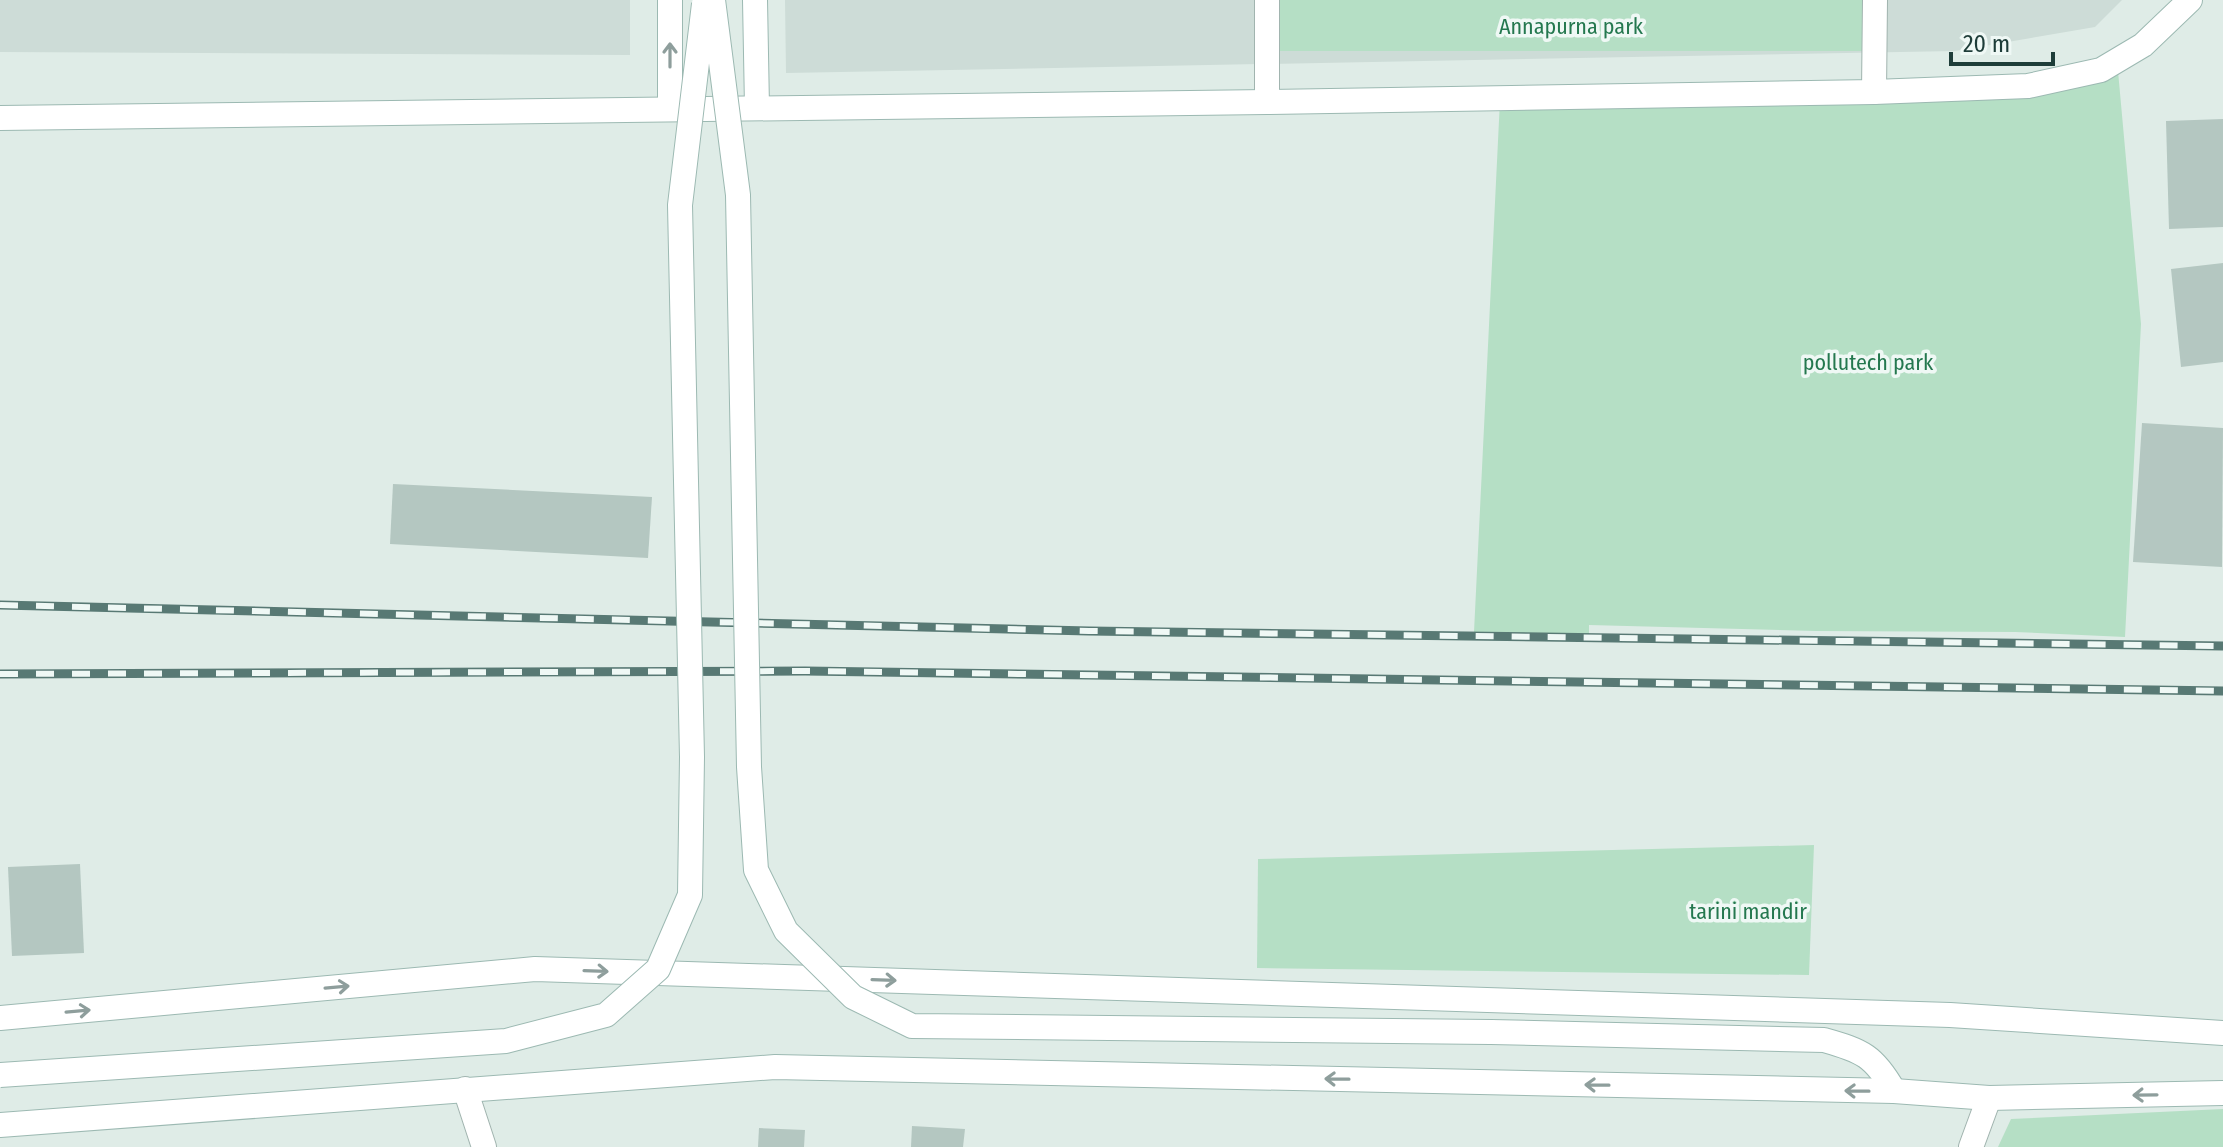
<svg xmlns="http://www.w3.org/2000/svg" width="2223" height="1147" font-family="'Fira Sans Condensed',sans-serif">
<rect width="100%" height="100%" fill="#dfece7"/>
<g fill="#cddcd7">
<polygon points="0,0 630,0 630,55 0,52"/>
<polygon points="785,0 2122,0 2095,27 1955,51 786,73"/>
</g>
<g fill="#b5dfc5">
<rect x="1269" y="0" width="604" height="51"/>
<polygon points="2118,71 2141,324 2125,637 2015,632 1816,631 1589,625 1589,637 1474,632 1500,100"/>
<polygon points="1814,845 1809,975 1257,968 1258,859"/>
<polygon points="2223,1109 2223,1147 1998,1147 2011,1119"/>
</g>
<g fill="#b4c7c1">
<polygon points="2223,119 2223,227 2169,229 2166,121"/>
<polygon points="2223,263 2223,362 2181,367 2171,269"/>
<polygon points="2142,423 2223,428 2222,567 2133,562"/>
<polygon points="393,484 652,497 648,558 390,544"/>
<polygon points="80,864 84,953 12,956 8,867"/>
<polygon points="912,1126 965,1129 963,1147 911,1147"/>
<polygon points="759,1128 805,1130 804,1147 758,1147"/>
</g>
<g fill="none" stroke-linecap="round" stroke-linejoin="round">
<g stroke="#a1b4af" stroke-width="26">
<g id="street">
<polyline points="1267,0 1267,102"/>
<polyline points="1874,92 1875,0"/>
<polyline points="465,1089 484,1147"/>
<polyline points="1971,1147 1989,1098"/>
</g>
</g>
<g stroke="#9cb9b2" stroke-width="26">
<g id="secondary">
<polyline points="670,0 670,109"/>
<polyline points="755,0 757,107"/>
<polyline points="0,118 1267,102 1874,92 2028,86 2101,70 2143,45 2190,0"/>
<polyline points="0,1018 535,969 1950,1015 2223,1033"/>
<path d="M1491 1032 1824 1040C1863 1051 1874 1056 1894 1091"/>
<polyline points="0,1125 775,1067 1894,1091 1989,1098 2223,1093"/>
</g>
</g>
<use href="#street" stroke="#fff" stroke-width="24"/>
<use href="#secondary" stroke="#fff" stroke-width="24"/>
<g stroke="#587974" stroke-width="9">
<g id="rail">
<polyline points="0,605 1089,631 2223,646"/>
<polyline points="0,674 805,671 2223,691"/>
</g>
</g>
<use href="#rail" stroke="#eff8f5" stroke-width="6" stroke-dasharray="18" stroke-linecap="butt"/>
<g stroke="#9cb9b2" stroke-width="26" stroke-linecap="butt">
<g id="secondary-bridge">
<polyline points="713,0 738,195 749,767 756,870 786,931 853,997 912,1026 1491,1032"/>
<polyline points="0,1075 506,1041 606,1015 658,969 690,895 692,757 680,205 704,4"/>
</g>
</g>
<use href="#secondary-bridge" stroke="#fff" stroke-width="24"/>
</g>
<defs><path id="oneway-shaft" d="M-6 0H5M1.5-3L5.5 0L1.5 3" fill="none" stroke-width="1.6" stroke-linecap="round" stroke-linejoin="round" transform="scale(2)"/></defs>
<g stroke="#8e9e9c">
<use href="#oneway-shaft" transform="translate(670 55) rotate(-90)"/>
<use href="#oneway-shaft" transform="translate(596 971) rotate(2)"/>
<use href="#oneway-shaft" transform="translate(884 980) rotate(2)"/>
<use href="#oneway-shaft" transform="translate(337 987) rotate(-5)"/>
<use href="#oneway-shaft" transform="translate(78 1011) rotate(-5)"/>
<use href="#oneway-shaft" transform="translate(1337 1079) rotate(-179)"/>
<use href="#oneway-shaft" transform="translate(1597 1085) rotate(-179)"/>
<use href="#oneway-shaft" transform="translate(1857 1091) rotate(-179)"/>
<use href="#oneway-shaft" transform="translate(2145 1095) rotate(179)"/>
</g>
<g text-anchor="middle" stroke-width="7" stroke-linejoin="round" paint-order="stroke">
<g font-size="22" fill="#24784f" stroke="#eff8f5">
<text x="1571" y="34">Annapurna park</text>
<text x="1868" y="370">pollutech park</text>
<text x="1748" y="919">tarini mandir</text>
</g>
</g>
<path d="M1951 52v12h102v-12" fill="none" stroke="#1e3d39" stroke-width="4"/>
<text x="1963" y="52" font-size="24" fill="#1e3d39" stroke="#eff8f5" stroke-width="6" paint-order="stroke">20 m</text>
</svg>
